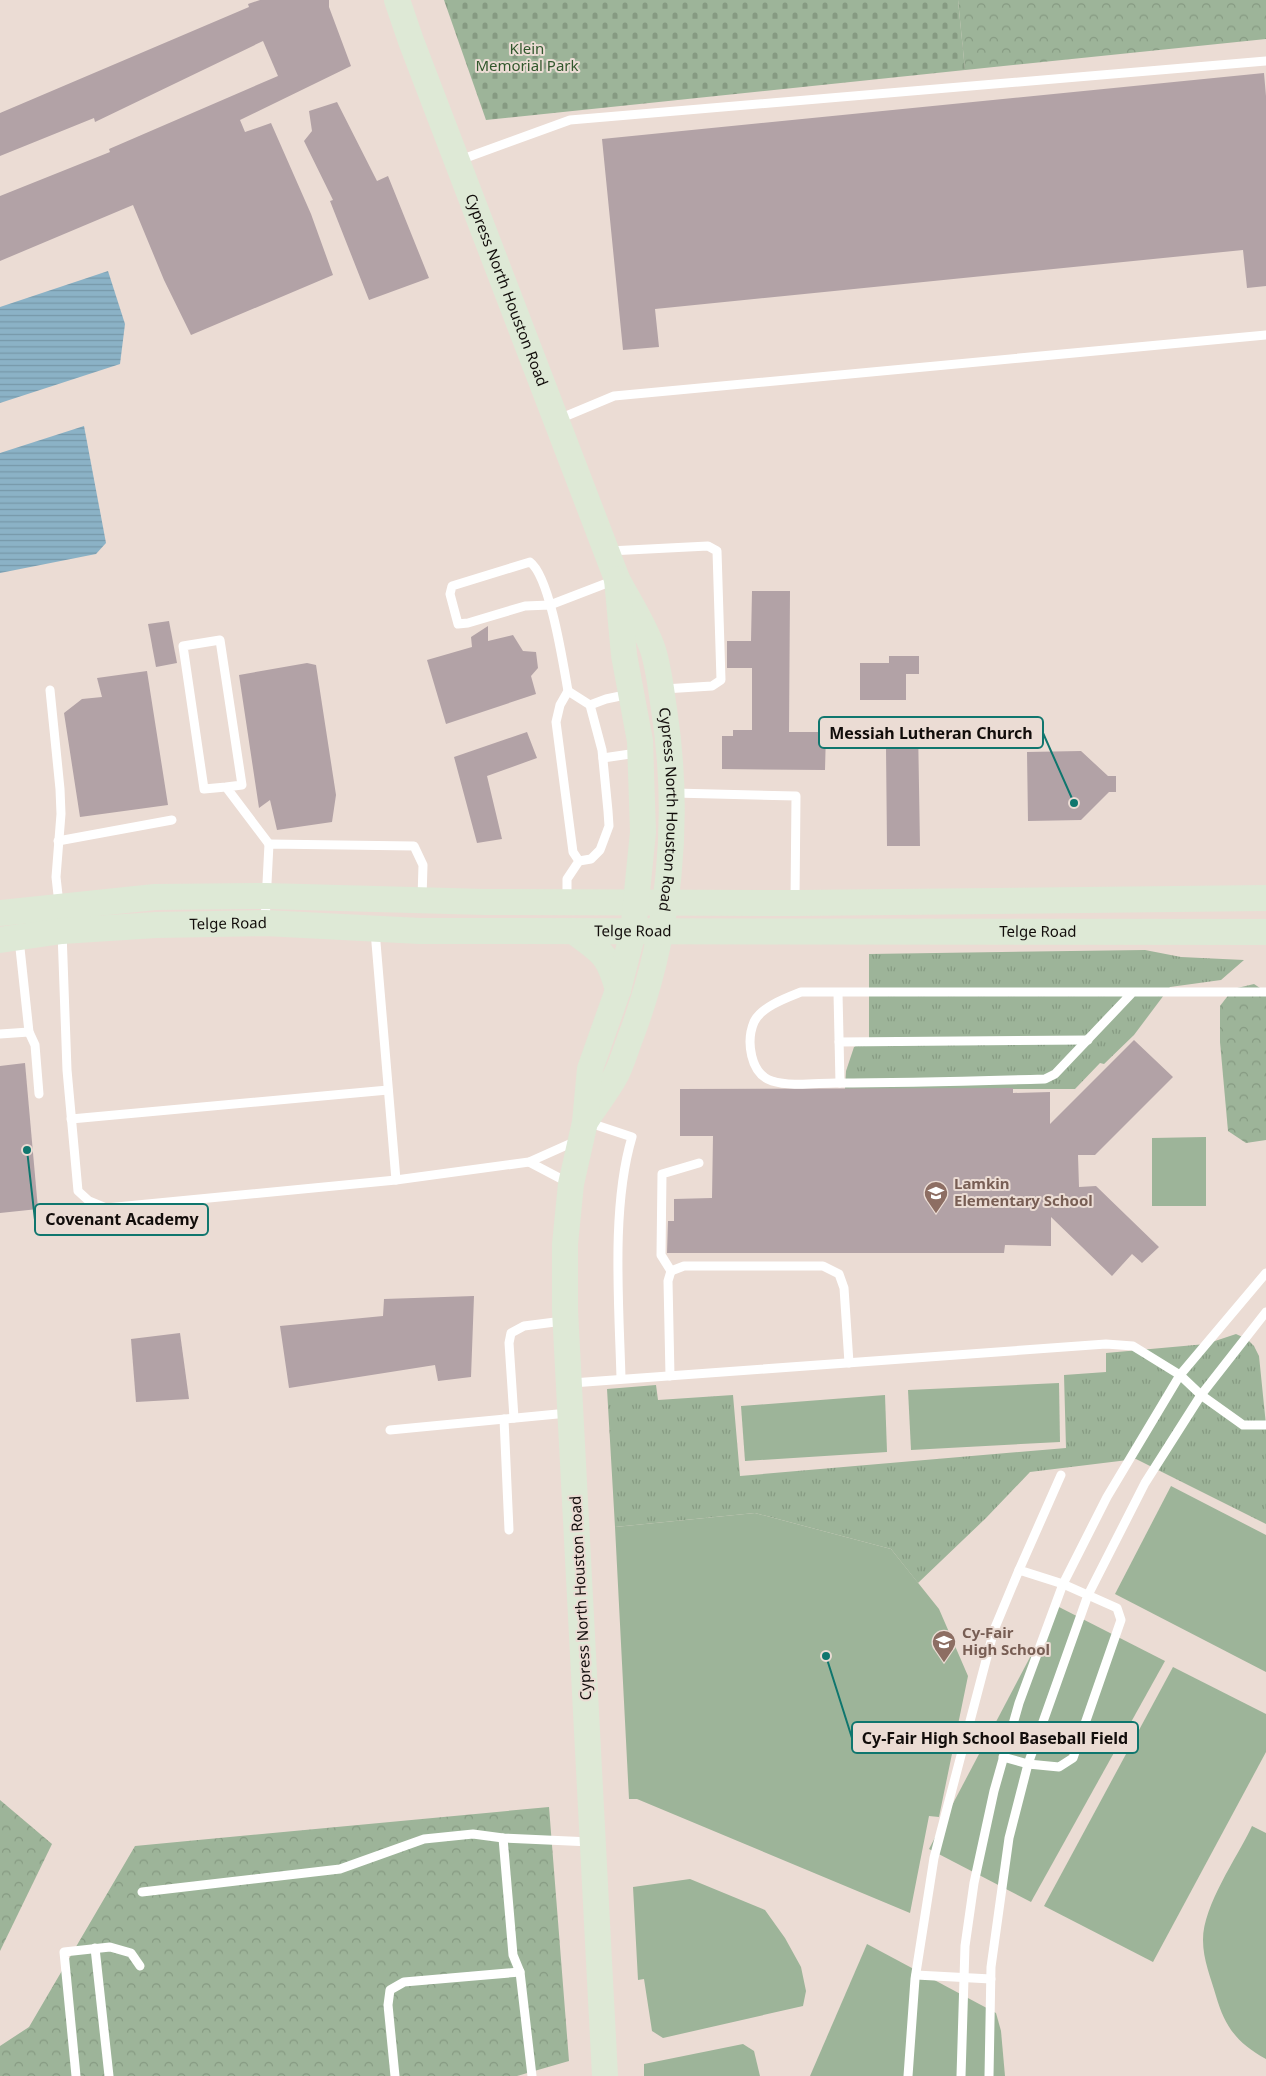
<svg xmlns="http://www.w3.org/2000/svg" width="1266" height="2076" font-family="'Noto Sans',sans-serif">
<defs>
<pattern id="grass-tufts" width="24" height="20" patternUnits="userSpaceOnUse" patternTransform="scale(1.25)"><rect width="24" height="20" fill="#9db499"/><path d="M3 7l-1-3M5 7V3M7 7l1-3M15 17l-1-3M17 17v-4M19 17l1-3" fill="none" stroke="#869a82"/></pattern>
<pattern id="forest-crowns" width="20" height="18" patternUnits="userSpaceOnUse" patternTransform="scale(1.25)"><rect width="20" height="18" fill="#9db499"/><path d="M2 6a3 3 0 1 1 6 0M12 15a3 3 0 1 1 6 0" fill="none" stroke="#869a82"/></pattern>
<pattern id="cemetery-stones" width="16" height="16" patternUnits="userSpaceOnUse" patternTransform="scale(1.25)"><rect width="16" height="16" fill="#9db499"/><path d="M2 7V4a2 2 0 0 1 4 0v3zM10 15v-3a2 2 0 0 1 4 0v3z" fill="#869a82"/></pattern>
<pattern id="water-rules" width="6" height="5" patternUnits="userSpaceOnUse" patternTransform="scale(1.25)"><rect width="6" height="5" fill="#8bb2c6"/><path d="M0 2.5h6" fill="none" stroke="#7798a9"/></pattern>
</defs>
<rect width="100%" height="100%" fill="#ebdcd4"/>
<g fill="url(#grass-tufts)">
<polygon points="1145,950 1181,957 1244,960 1221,980 1170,987 1134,1035 1104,1064 1100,1063 1075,1089 845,1089 846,1071 854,1047 869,1038 869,954"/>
<polygon points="1236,1334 1247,1339 1254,1346 1259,1356 1266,1425 1266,1524 1136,1459 1030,1472 986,1518 918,1583 891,1549 755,1513 615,1527 607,1389 656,1385 658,1400 733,1395 740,1476 1066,1448 1064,1375 1106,1372 1106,1353 1206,1344"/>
</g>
<g fill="url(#forest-crowns)">
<polygon points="958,0 1266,0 1266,39 965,70"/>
<polygon points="1254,984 1266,992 1266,1140 1246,1143 1228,1131 1220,1042 1220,1006 1233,989"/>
<polygon points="0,1800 52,1844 0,1951"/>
<polygon points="549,1807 569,2061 517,2076 0,2076 0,2046 29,2027 135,1846"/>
</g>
<polygon fill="url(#cemetery-stones)" points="444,0 958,0 965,70 486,120"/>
<g fill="#9db499">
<polygon points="1206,1137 1206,1206 1152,1206 1152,1138"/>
<polygon points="1059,1383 1060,1442 911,1450 908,1390"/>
<polygon points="885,1395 887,1452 745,1461 741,1406"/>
<polygon points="1171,1486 1266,1535 1266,1672 1115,1594"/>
<polygon points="755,1513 891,1549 939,1609 968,1676 939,1817 929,1816 910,1913 637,1799 629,1799 615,1527"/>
<polygon points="1057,1606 1165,1661 1031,1902 929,1849"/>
<polygon points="1173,1667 1266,1714 1266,1752 1153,1962 1044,1906"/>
<path d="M1252 1826 1266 1833V2059C1237 2043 1225 2027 1216 1996 1211 1978 1203 1960 1203 1940 1203 1905 1237 1858 1252 1826Z"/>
<polygon points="690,1879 765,1910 785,1938 801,1967 806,1991 803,2006 663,2038 652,2031 644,1979 638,1980 633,1887"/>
<polygon points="867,1944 996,2013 1001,2031 1005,2076 810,2076"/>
<polygon points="743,2044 754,2051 760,2076 644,2076 644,2064"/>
</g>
<g fill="url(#water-rules)">
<polygon points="108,271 125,324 120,364 0,403 0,307"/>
<polygon points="84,426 106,543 96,554 0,573 0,453"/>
</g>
<g fill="#b2a2a6">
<polygon points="260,0 329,0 329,7 351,66 240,120 245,132 271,123 311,214 333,275 191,335 164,280 133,205 0,261 0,196 110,152 109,149 278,76 263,41 95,122 94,118 0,156 0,113 249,7 248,4"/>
<polygon points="1264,73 1266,96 1266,286 1247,288 1243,250 655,309 659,347 623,350 602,139"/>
<polygon points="337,102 377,181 388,176 429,278 369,300 330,201 333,200 304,141 312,131 309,111"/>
<polygon points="752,591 790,591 789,732 826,732 825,770 722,769 722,736 733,736 733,730 752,730 752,668 727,668 727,641 751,641"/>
<polygon points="169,621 177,663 156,667 148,624"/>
<polygon points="488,626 488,641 513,635 523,651 536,652 538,668 531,676 536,694 446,724 427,660 472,647 471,637"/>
<polygon points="889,656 919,656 919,674 906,674 906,700 860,700 860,663 889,663"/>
<polygon points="307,663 316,665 336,795 332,822 277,830 270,800 259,808 239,675"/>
<polygon points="147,671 168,805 80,817 64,713 82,699 102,697 97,678"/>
<polygon points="872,726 918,726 920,846 887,846 886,748 873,749"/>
<polygon points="527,732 537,758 487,776 502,839 477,843 454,757"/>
<polygon points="1081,751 1108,776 1116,776 1116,792 1109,792 1081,820 1028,821 1027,752"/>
<polygon points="1134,1040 1173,1077 1095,1155 1078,1155 1079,1187 1096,1186 1159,1247 1142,1263 1132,1254 1112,1276 1051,1217 1051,1246 1005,1245 1004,1253 667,1253 668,1221 674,1221 674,1199 712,1198 713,1136 680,1136 680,1089 1013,1088 1013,1093 1050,1092 1050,1124"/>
<polygon points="25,1063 38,1209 0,1213 0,1066"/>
<polygon points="474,1296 471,1377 438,1381 435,1365 289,1388 280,1326 383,1316 384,1299"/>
<polygon points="180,1333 189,1399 136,1402 131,1339"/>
</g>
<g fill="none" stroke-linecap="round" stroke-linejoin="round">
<g stroke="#fff" stroke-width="9">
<polyline points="460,160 570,120 1266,61"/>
<polyline points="559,419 614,396 1266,335"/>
<polyline points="609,551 708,546 717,551 721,680 712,686 664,689"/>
<polyline points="50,690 60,789 61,814 56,877 59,904"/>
<path d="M568 691C563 663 550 577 530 562L452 586 450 594 458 624 468 623 525 606 550 605 615 580"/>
<polyline points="590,705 606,699 630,694"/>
<polyline points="603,758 637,753"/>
<polyline points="226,787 242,785 220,640 183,646 204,789 226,787 269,844"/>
<polyline points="674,793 796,796 795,900"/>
<polyline points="58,841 172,820"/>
<polyline points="567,899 567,879 579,861 591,859 600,850 609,826 608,811 602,750 590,705 568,691 560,705 556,722 573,852 579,861"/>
<polyline points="265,922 269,844 414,846 423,865 422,898"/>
<polyline points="375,931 396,1180"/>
<polyline points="62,932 67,1070 78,1191 89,1201 106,1208 396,1180 529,1162 576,1141"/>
<polyline points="19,939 29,1032 35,1045 39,1094"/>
<polyline points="838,993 840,1083"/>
<path d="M1132 993 1055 1074 1045 1079C976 1081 906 1083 836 1083 817 1083 791 1087 772 1081 750 1074 746 1041 754 1022 761 1007 786 998 801 992H1266"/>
<polyline points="0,1034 29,1032"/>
<polyline points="839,1042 1088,1040"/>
<polyline points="71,1119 388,1090"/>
<path d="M587 1122 632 1137C611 1207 619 1304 621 1378"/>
<polyline points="529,1162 569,1183"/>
<polyline points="671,1271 684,1266 823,1266 839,1274 844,1288 849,1363"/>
<polyline points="670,1376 668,1281 671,1271 661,1255 662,1174 699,1163"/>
<polyline points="572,1383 1106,1344 1133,1346 1180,1375 1201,1395 1243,1425 1266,1425"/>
<polyline points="514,1418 509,1343 511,1333 524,1326 563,1321"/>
<polyline points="504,1419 509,1530"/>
<polyline points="390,1430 568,1413"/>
<polyline points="1019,1570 1061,1475"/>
<polyline points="503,1838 513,1955 520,1972 532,2076"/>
<polyline points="142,1892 340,1869 424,1839 473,1834 503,1838 591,1842"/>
<polyline points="95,1948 109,2076"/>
<polyline points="916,1975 991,1979"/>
<polyline points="76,2076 64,1952 110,1947 131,1953 140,1966"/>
<polyline points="395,2076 388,2005 390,1990 404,1982 520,1972"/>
<polyline points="908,2076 915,1979 934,1858 994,1630 1019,1570 1063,1584 1117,1608 1121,1620 1073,1758 1059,1767 1028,1764 1003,1757"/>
<polyline points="961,2076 965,1946 974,1883 994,1791 1019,1703 1063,1584 1107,1497 1180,1375 1266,1273"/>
<polyline points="989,2076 991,1967 1009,1838 1028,1764 1088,1595 1145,1483 1201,1395 1266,1312"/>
</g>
<g stroke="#dee9d6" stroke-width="26">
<path id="s1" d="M397 0 411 41 617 579C629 602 645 626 653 650 659 669 661 690 664 709 681 819 670 933 631 1036 626 1049 622 1063 616 1075 608 1090 596 1105 587 1119"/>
<polyline points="0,913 155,897 266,896 485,902 795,903 1266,898"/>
<path d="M573 931C602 953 608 953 618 990"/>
<path id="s2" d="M0 940 62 931 156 925 265 923 420 931 1266 932"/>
<polyline points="605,2076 565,1310 565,1244 571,1184 585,1122 590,1069 618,990 633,932 643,832 640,741 624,655 617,579"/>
</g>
</g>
<defs>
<g id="school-pin" transform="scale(1.25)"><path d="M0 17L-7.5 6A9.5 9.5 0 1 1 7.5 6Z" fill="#8d6e63" stroke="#ebdcd4"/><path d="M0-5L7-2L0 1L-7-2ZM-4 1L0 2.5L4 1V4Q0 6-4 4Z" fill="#fff"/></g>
</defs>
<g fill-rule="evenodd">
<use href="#school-pin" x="936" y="1193"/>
<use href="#school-pin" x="944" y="1642"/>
</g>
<g text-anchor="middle" stroke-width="4" stroke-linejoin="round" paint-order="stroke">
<g font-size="15" fill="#31572c" stroke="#ebdcd4">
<text x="527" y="54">Klein<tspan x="527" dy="17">Memorial Park</tspan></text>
</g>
<g font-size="15" fill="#120d0b" stroke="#ebdcd4">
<text dy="5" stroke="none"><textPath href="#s1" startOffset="310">Cypress North Houston Road</textPath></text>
<text dy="5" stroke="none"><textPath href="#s1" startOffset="860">Cypress North Houston Road</textPath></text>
<text dy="5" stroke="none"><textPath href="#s2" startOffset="229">Telge Road</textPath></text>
<text dy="5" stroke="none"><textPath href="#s2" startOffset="634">Telge Road</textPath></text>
<text dy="5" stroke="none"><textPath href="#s2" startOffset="1039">Telge Road</textPath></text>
<text transform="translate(581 1598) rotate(-93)" y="5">Cypress North Houston Road</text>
</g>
<g font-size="15" font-weight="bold" fill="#785e54" stroke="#ebdcd4" text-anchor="start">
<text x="954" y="1189">Lamkin<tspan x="954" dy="17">Elementary School</tspan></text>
<text x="962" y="1638">Cy-Fair<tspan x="962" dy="17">High School</tspan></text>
</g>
</g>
<path fill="none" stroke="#0f766e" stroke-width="2" d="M1074 803L1043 733M27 1150L35 1220M826 1656L852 1738"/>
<g fill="#0f766e" stroke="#ebdcd4" stroke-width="2">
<circle cx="1074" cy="803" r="5"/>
<circle cx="27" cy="1150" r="5"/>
<circle cx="826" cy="1656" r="5"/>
</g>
<g fill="#ebdcd4" stroke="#0f766e" stroke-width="2">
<rect x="819" y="717" width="224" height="31" rx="5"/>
<rect x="35" y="1204" width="173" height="31" rx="5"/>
<rect x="852" y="1722" width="286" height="31" rx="5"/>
</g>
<g font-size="16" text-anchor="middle" font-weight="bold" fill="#120d0b">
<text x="931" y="739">Messiah Lutheran Church</text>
<text x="122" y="1225">Covenant Academy</text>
<text x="995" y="1744">Cy-Fair High School Baseball Field</text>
</g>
</svg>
